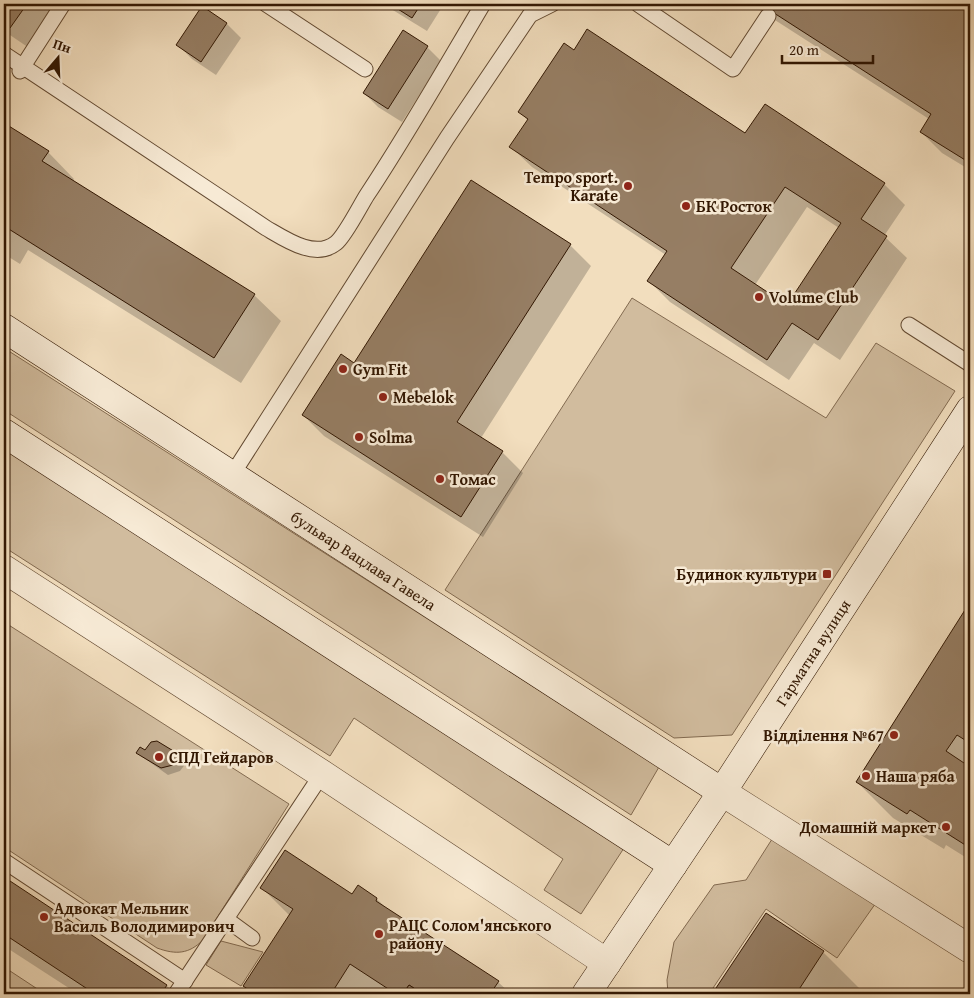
<svg xmlns="http://www.w3.org/2000/svg" width="974" height="998" font-family="'Gentium Book Plus',serif">
<rect width="100%" height="100%" fill="#f2debe"/>
<filter id="stains"><feTurbulence type="fractalNoise" baseFrequency=".004" numOctaves="4"/><feColorMatrix values="0 0 0 0 .2 0 0 0 0 .09 0 0 0 0 .02 0 0 0 .5 -.17"/></filter>
<radialGradient id="worn" r=".72"><stop offset=".6" stop-color="#630" stop-opacity="0"/><stop offset="1" stop-color="#630" stop-opacity=".3"/></radialGradient>
<g fill="#d1bc9e" stroke="#826a50">
<polygon points="632,298 826,418 876,343 955,391 732,735 674,738 445,590"/>
<polygon points="4,348 659,767 631,815 4,410"/>
<polygon points="4,444 624,848 581,914 544,890 563,859 354,718 330,756 4,547"/>
<path d="M4 622 289 804 203 940C189 954 176 955 157 948L4 847Z"/>
<polygon points="774,836 878,900 837,958 766,909 709,994 668,994 667,980 674,942 714,885 746,880"/>
<polygon points="221,941 263,952 241,986 206,965"/>
<polygon points="4,967 45,994 4,994"/>
</g>
<g fill="#0003" fill-rule="evenodd">
<polygon points="4,4 71,4 38,54 4,31"/>
<polygon points="383,4 444,4 427,31"/>
<polygon points="750,4 970,4 970,170 942,153 921,132 929,119"/>
<polygon points="202,8 227,24 241,38 216,75 192,59 178,45"/>
<polygon points="427,47 441,61 402,122 378,107 364,93"/>
<path d="M574 52 745 135 884 184 905 205 884 236 907 258 840 360 814 343 789 380 670 302 649 281 666 255 532 167 511 147 528 121 520 112ZM807 207 839 228 787 307 755 285Z"/>
<polygon points="4,124 48,152 74,179 73,181 254,295 281,321 241,383 28,250 20,264 4,254"/>
<polygon points="570,245 591,266 481,438 502,452 523,473 483,537 324,436 303,415 355,365"/>
<polygon points="970,605 970,860 946,845 944,849 893,818 857,782"/>
<polygon points="146,752 179,756 186,763 180,771 168,775 137,753"/>
<polygon points="4,878 167,986 175,994 78,994 4,946"/>
<polygon points="262,888 377,899 387,909 498,982 511,994 252,994 244,986 290,916"/>
<polygon points="767,915 823,952 859,988 855,994 713,994"/>
</g>
<g fill="#967e64" stroke="#321702" fill-rule="evenodd">
<polygon points="4,4 27,4 10,28 4,24"/>
<polygon points="390,4 421,4 412,18"/>
<polygon points="760,4 970,4 970,163 920,132 931,114"/>
<polygon points="202,6 227,23 201,62 176,45"/>
<path d="M587 29 745 133 765 104 885 183 861 219 887 236 818 340 792 323 767 360 647 281 667 251 509 147 528 119 518 112 564 43 574 50ZM785 187 841 223 787 305 731 268Z"/>
<polygon points="403,30 428,46 388,109 363,93"/>
<polygon points="4,123 49,151 42,161 255,294 214,358 4,226"/>
<polygon points="471,180 571,244 457,422 503,451 461,517 302,415 341,354 354,363"/>
<polygon points="970,602 970,732 965,740 957,735 946,751 970,767 970,848 910,810 907,814 856,782"/>
<polygon points="157,741 180,755 173,765 161,768 136,753 140,747 145,750 151,742"/>
<polygon points="285,850 352,894 358,885 377,898 376,901 499,981 490,994 423,994 409,985 403,994 396,994 350,964 331,994 255,994 243,986 293,909 260,888"/>
<polygon points="4,877 167,985 161,994 95,994 4,934"/>
<polygon points="766,913 824,951 796,994 783,992 781,994 712,994"/>
<polygon points="409,985 423,994 403,994"/>
</g>
<g fill="none" stroke-linecap="round" stroke-linejoin="round">
<g stroke="#624931" stroke-width="17">
<g id="lane">
<polyline points="266,4 365,69"/>
<polyline points="638,4 733,69 768,16"/>
<path d="M4 54 266 228C285 239 315 260 336 243 345 236 360 206 367 195 408 133 445 68 483 4"/>
<polyline points="20,71 63,4"/>
<polyline points="909,325 970,364"/>
<polyline points="232,475 447,138 530,15 552,4"/>
<polyline points="4,861 185,981"/>
<polyline points="226,919 252,938"/>
<polyline points="176,994 322,774"/>
</g>
</g>
<g stroke="#624931" stroke-width="29">
<g id="street">
<polyline points="4,569 322,774 607,963"/>
<polyline points="722,792 970,949"/>
</g>
</g>
<g stroke="#321702" stroke-width="29">
<g id="secondary">
<path id="s1" d="M4 328 722 792"/>
<polyline points="4,433 673,865"/>
<path id="s2" d="M586 994 722 792 970 410"/>
</g>
</g>
<use href="#lane" stroke="#f7ead5" stroke-width="15"/>
<use href="#street" stroke="#f7ead5" stroke-width="28"/>
<use href="#secondary" stroke="#f7ead5" stroke-width="28"/>
</g>
<g fill="#8f2418" stroke="#f7ead5" stroke-width="2">
<circle cx="628" cy="186" r="5"/>
<circle cx="686" cy="206" r="5"/>
<circle cx="759" cy="297" r="5"/>
<circle cx="343" cy="369" r="5"/>
<circle cx="383" cy="397" r="5"/>
<circle cx="359" cy="437" r="5"/>
<circle cx="440" cy="479" r="5"/>
<rect x="822" y="569" width="10" height="10" rx="2.5"/>
<circle cx="894" cy="735" r="5"/>
<circle cx="159" cy="757" r="5"/>
<circle cx="866" cy="776" r="5"/>
<circle cx="946" cy="827" r="5"/>
<circle cx="44" cy="917" r="5"/>
<circle cx="379" cy="934" r="5"/>
</g>
<g text-anchor="middle" stroke-width="5" stroke-linejoin="round" paint-order="stroke">
<g font-size="16" font-weight="bold" fill="#321702" stroke="#f7ead5" text-anchor="start">
<text x="618" y="183" text-anchor="end">Tempo sport.<tspan x="618" dy="18">Karate</tspan></text>
<text x="696" y="212">БК Росток</text>
<text x="769" y="303">Volume Club</text>
<text x="353" y="375">Gym Fit</text>
<text x="393" y="403">Mebelok</text>
<text x="369" y="443">Solma</text>
<text x="450" y="485">Томас</text>
<text x="817" y="580" text-anchor="end">Будинок культури</text>
<text x="884" y="741" text-anchor="end">Відділення №67</text>
<text x="169" y="763">СПД Гейдаров</text>
<text x="876" y="782">Наша ряба</text>
<text x="936" y="833" text-anchor="end">Домашній маркет</text>
<text x="54" y="914">Адвокат Мельник<tspan x="54" dy="18">Василь Володимирович</tspan></text>
<text x="389" y="931">РАЦС Солом'янського<tspan x="389" dy="18">району</tspan></text>
</g>
<g font-size="16" fill="#321702" stroke="#f7ead5">
<text dy="6" stroke="none"><textPath href="#s1" startOffset="428">бульвар Вацлава Гавела</textPath></text>
<text dy="6" stroke="none"><textPath href="#s2" startOffset="410">Гарматна вулиця</textPath></text>
</g>
</g>
<rect width="974" height="998" fill="none" stroke="#f2debe" stroke-width="20"/>
<rect x="5" y="5" width="964" height="988" fill="none" stroke="#321702" stroke-width="2.5"/>
<rect x="10" y="10" width="954" height="978" fill="none" stroke="#321702"/>
<g transform="translate(58 58) rotate(19)" stroke="#f7ead5" stroke-width="4" paint-order="stroke">
<path d="M0-4L9 19L0 12L-9 19Z" fill="#321702"/>
<text y="-8" font-size="14" font-weight="bold" text-anchor="middle" fill="#321702">Пн</text>
</g>
<path d="M782 55v8h91v-8" fill="none" stroke="#321702" stroke-width="2.5"/>
<text x="789" y="55" font-size="15" fill="#321702" stroke="#f7ead5" stroke-width="4" paint-order="stroke">20 m</text>
<rect width="100%" height="100%" filter="url(#stains)"/>
<rect width="100%" height="100%" fill="url(#worn)"/>
</svg>
